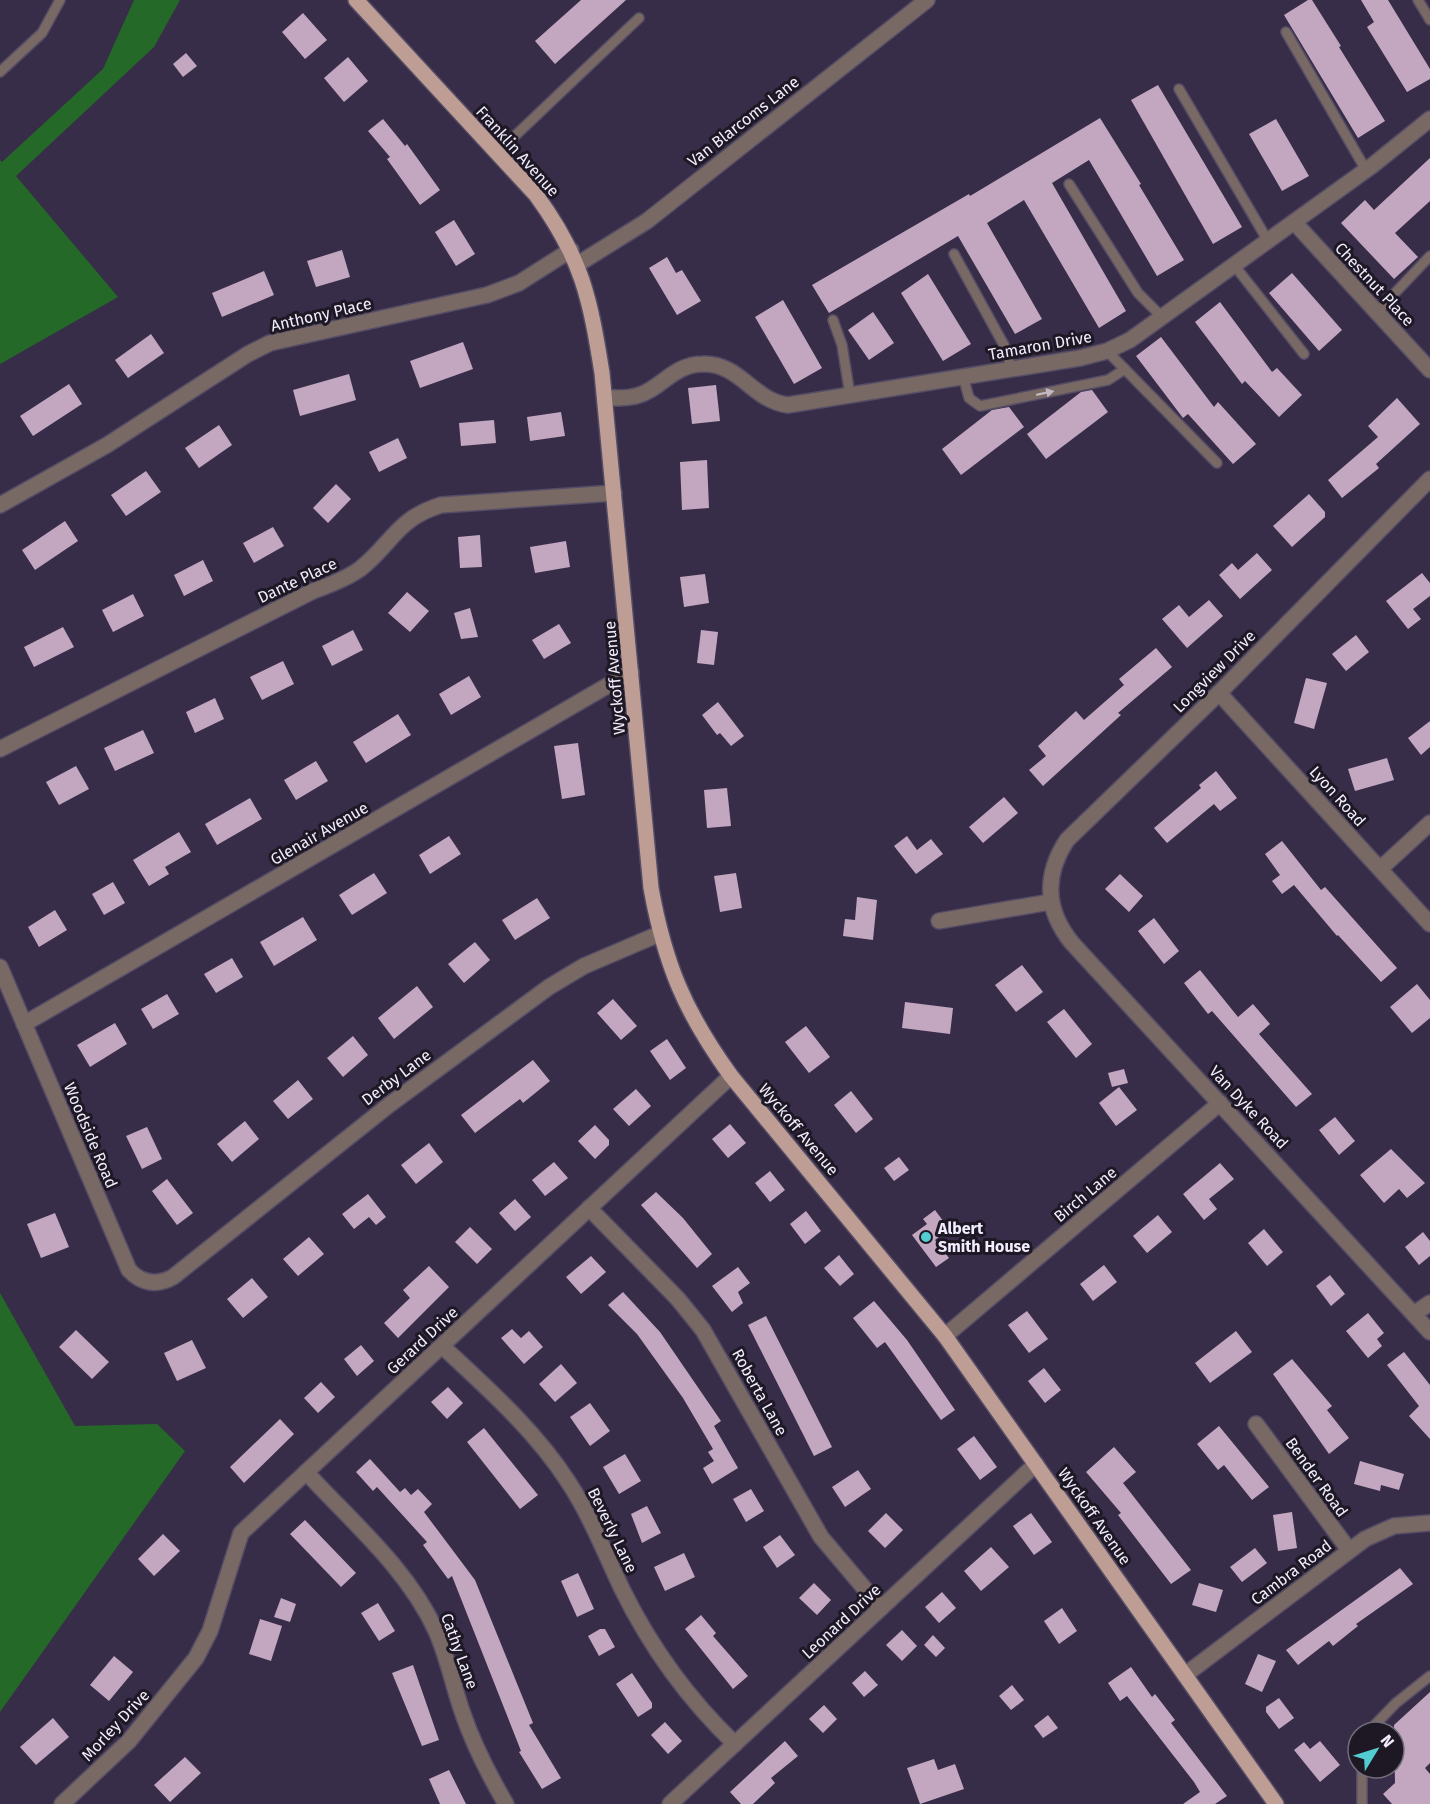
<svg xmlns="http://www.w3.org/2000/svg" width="1430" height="1804" font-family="'Fira Sans',sans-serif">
<rect width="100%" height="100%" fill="#372d48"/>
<g fill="#246927">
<polygon points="134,0 180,0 154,47 16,176 118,297 0,364 0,160 2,162 103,69"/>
<polygon points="0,1293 75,1426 157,1424 185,1451 0,1712"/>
</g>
<g fill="#c3a7c1">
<polygon points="581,0 626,0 555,64 535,41"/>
<polygon points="1308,0 1312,0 1341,46 1339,47 1385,121 1358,138 1284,15"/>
<polygon points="1361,0 1388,0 1430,69 1430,79 1407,92 1367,27 1374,22"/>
<polygon points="303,13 327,40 305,59 282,32"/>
<polygon points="186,53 197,66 183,77 173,64"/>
<polygon points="348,57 368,81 344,102 324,78"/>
<polygon points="1158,85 1242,227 1213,244 1131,100"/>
<polygon points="1100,118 1141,184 1139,185 1184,260 1157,276 1089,160 1052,183 1126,311 1099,328 1024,200 987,223 1042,319 1015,334 958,236 829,313 812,285 969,194 970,196"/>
<polygon points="383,119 405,146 407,144 440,190 420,205 387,159 390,157 368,131"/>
<polygon points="1276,119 1309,176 1282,191 1249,134"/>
<polygon points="1430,158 1430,201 1395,233 1418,257 1394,279 1341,223 1365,200 1374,210"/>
<polygon points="454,220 475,254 456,266 435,232"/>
<polygon points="342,250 350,277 316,287 307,261"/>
<polygon points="667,257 676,273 682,270 701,301 677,315 649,268"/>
<polygon points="264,271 274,295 222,317 212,293"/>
<polygon points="1292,273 1342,330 1319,351 1269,293"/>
<polygon points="928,274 971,344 943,361 901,293"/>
<polygon points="783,300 822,368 794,384 755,317"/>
<polygon points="1220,302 1272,372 1277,368 1302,395 1279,417 1245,381 1242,384 1195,322"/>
<polygon points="873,312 894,343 869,360 848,330"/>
<polygon points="151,334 164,353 128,378 115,360"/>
<polygon points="1161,337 1214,407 1218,402 1256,444 1233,464 1188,414 1183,418 1136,356"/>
<polygon points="463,342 473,369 420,388 410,361"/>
<polygon points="349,374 356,400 300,416 293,390"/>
<polygon points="69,384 82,404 33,436 20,416"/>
<polygon points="716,385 720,421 692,424 688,388"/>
<polygon points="1092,390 1108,412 1046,459 1027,434 1081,392"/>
<polygon points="1397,398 1420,424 1376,464 1379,468 1342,498 1328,480 1378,437 1368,426"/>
<polygon points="1009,407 1024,427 961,475 942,449 992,410"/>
<polygon points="561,412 565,436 530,441 527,417"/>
<polygon points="494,420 496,443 461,446 459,423"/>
<polygon points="219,425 232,445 199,468 185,448"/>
<polygon points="398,438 407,458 379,472 369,452"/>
<polygon points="707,460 709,508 682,510 680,462"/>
<polygon points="146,471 161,492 126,516 111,495"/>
<polygon points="336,484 351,499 328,523 313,508"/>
<polygon points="1309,494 1325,512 1325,517 1292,547 1273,526"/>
<polygon points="65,521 78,541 35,570 22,550"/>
<polygon points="273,527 284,546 254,563 243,543"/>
<polygon points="480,535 482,567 460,568 458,537"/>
<polygon points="566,541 570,567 535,573 530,547"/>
<polygon points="1257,553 1272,570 1240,599 1219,575 1232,563 1238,570"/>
<polygon points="203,560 213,581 184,596 174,575"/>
<polygon points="1422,573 1430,583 1430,596 1413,609 1421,619 1408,629 1386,601"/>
<polygon points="705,574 709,603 684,607 680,577"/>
<polygon points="407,592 429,611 410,632 388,613"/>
<polygon points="133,594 144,616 113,632 102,610"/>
<polygon points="1209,600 1223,616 1187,648 1162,619 1179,605 1189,617"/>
<polygon points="470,608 478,637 461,639 454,613"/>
<polygon points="559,624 571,643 544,659 532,640"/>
<polygon points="63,627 74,647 34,667 24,647"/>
<polygon points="353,630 363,650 332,666 322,646"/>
<polygon points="701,630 718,632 714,665 697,663"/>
<polygon points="1356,635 1369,652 1346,671 1332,654"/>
<polygon points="1156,648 1172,667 1118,713 1121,715 1043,786 1029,770 1046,756 1038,746 1076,711 1084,720 1124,685 1119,679"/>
<polygon points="283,661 294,684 262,700 250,677"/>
<polygon points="469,676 481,697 451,715 439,694"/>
<polygon points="1306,678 1327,683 1314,729 1294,723"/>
<polygon points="215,698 224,719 195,733 186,712"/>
<polygon points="718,702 744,736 731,746 720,733 717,735 702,715"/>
<polygon points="398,714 411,735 366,763 353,742"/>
<polygon points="1430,721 1430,747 1421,755 1408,738"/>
<polygon points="143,730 154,753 115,771 104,748"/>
<polygon points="578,743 585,795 562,799 554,746"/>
<polygon points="1387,758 1394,780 1355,791 1348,769"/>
<polygon points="316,761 328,781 296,800 284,780"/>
<polygon points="76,766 89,789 59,805 46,782"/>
<polygon points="1216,771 1237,798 1220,811 1214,804 1167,843 1154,828 1201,788 1199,785"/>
<polygon points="727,788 731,826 707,828 704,790"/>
<polygon points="1004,797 1018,813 983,843 969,827"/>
<polygon points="250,798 262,819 217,845 205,824"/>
<polygon points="179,832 191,852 165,867 169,874 149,886 133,860"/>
<polygon points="449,836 461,854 430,874 419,855"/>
<polygon points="907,836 917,850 931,839 943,854 916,874 894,846"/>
<polygon points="1282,841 1321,890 1325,887 1397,968 1381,982 1338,935 1337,936 1294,885 1282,894 1272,881 1280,875 1265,854"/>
<polygon points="374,873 387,893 352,915 339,895"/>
<polygon points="736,873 742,908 720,912 714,876"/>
<polygon points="1120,874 1143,896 1129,912 1105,889"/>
<polygon points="113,882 125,903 104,915 92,894"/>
<polygon points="857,897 877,900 873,940 843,936 845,919 855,920"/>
<polygon points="537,898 550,918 515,940 502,920"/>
<polygon points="55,910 67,930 39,947 28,927"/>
<polygon points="303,917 317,940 274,966 260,942"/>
<polygon points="1154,918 1179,951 1164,964 1138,931"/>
<polygon points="475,942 490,960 464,983 448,964"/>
<polygon points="232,958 243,977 216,993 204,974"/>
<polygon points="1022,965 1043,992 1016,1012 995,985"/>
<polygon points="1200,970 1238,1017 1253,1004 1270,1024 1259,1034 1312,1094 1296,1107 1212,1011 1208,1014 1184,983"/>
<polygon points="1417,984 1430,1000 1430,1018 1412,1033 1390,1007"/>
<polygon points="417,986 433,1007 394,1039 378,1018"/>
<polygon points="167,994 179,1014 153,1029 141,1009"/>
<polygon points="613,999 637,1026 621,1040 597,1013"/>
<polygon points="905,1002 953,1008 950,1034 902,1028"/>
<polygon points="1064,1009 1092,1044 1076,1058 1047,1022"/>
<polygon points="115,1023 127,1044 90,1067 77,1045"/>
<polygon points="806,1026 830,1057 809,1073 785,1042"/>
<polygon points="353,1036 368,1055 343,1077 327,1058"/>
<polygon points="667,1039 686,1068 670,1080 650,1051"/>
<polygon points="533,1060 550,1081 523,1103 520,1099 475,1133 461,1115"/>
<polygon points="1124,1069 1128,1083 1112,1087 1108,1073"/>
<polygon points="298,1080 313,1099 288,1119 273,1101"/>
<polygon points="1119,1087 1137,1110 1116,1126 1099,1103"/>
<polygon points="636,1089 651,1106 629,1126 613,1109"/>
<polygon points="851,1091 873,1119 856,1133 834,1105"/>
<polygon points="1335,1117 1355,1141 1339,1155 1319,1130"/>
<polygon points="245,1121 259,1139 232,1162 217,1144"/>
<polygon points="730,1124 746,1143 728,1158 712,1139"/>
<polygon points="595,1125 609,1140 609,1145 595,1159 578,1141"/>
<polygon points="147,1127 162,1159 142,1169 126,1136"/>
<polygon points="429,1143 443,1162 416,1184 401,1165"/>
<polygon points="1391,1149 1425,1183 1407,1198 1399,1189 1384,1203 1360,1175"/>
<polygon points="899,1157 909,1170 894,1181 884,1168"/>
<polygon points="554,1162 568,1178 545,1196 532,1180"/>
<polygon points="1220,1163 1234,1179 1209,1199 1217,1209 1204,1220 1183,1194"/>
<polygon points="770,1171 785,1190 770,1202 755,1183"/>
<polygon points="167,1179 193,1213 177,1225 152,1191"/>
<polygon points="656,1192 683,1218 712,1254 697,1268 641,1205"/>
<polygon points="368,1194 386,1217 376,1225 369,1217 354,1229 342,1214"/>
<polygon points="515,1199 531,1217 515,1231 499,1213"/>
<polygon points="935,1210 949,1229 935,1240 949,1258 936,1267 912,1235 927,1224 923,1219"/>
<polygon points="806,1211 821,1231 805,1244 790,1224"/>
<polygon points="55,1213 69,1247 41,1258 27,1224"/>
<polygon points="1158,1215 1172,1232 1147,1253 1133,1236"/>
<polygon points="470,1227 492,1249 477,1264 455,1242"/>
<polygon points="1264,1229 1283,1252 1267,1266 1248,1243"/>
<polygon points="1423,1232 1430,1241 1430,1256 1419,1265 1405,1247"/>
<polygon points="309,1237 324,1254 298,1276 283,1259"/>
<polygon points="839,1255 854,1274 840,1286 824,1268"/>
<polygon points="591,1256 606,1272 581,1294 566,1277"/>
<polygon points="1104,1265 1117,1282 1093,1301 1080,1284"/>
<polygon points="429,1266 449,1287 398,1338 384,1323 410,1298 403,1290"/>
<polygon points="738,1267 750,1283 738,1292 743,1303 732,1312 712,1286"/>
<polygon points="1330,1275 1345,1294 1331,1306 1316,1286"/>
<polygon points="252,1278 268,1297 243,1318 227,1299"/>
<polygon points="623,1292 660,1332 721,1421 714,1426 738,1468 712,1484 703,1468 714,1461 708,1452 713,1449 683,1398 637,1334 608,1305"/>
<polygon points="874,1301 907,1340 955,1410 941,1420 885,1342 877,1348 853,1318"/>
<polygon points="1027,1311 1048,1339 1029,1353 1008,1325"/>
<polygon points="1368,1313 1384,1333 1377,1339 1382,1346 1368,1358 1346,1331"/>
<polygon points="766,1316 832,1447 814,1456 748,1325"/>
<polygon points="512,1329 521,1338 529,1331 543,1347 524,1364 501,1338"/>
<polygon points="76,1330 109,1362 92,1379 59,1347"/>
<polygon points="1236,1331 1252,1352 1210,1383 1195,1363"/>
<polygon points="192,1340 206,1368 177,1381 164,1353"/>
<polygon points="361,1345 374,1361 357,1376 344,1359"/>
<polygon points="1404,1352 1430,1385 1430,1439 1409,1416 1419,1406 1387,1365"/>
<polygon points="1292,1359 1332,1406 1327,1410 1349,1438 1329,1454 1273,1374"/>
<polygon points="561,1364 577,1383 555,1402 539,1384"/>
<polygon points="1044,1368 1061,1390 1045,1403 1028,1381"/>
<polygon points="321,1382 335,1397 318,1413 304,1398"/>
<polygon points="448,1387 463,1403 447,1419 431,1402"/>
<polygon points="590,1403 610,1431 590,1446 570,1417"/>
<polygon points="280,1419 294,1434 244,1483 230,1467"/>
<polygon points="1219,1426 1269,1487 1252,1500 1224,1465 1218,1470 1197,1444"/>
<polygon points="484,1428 538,1495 520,1509 467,1442"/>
<polygon points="974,1436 997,1467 980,1480 957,1449"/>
<polygon points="1114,1447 1136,1472 1123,1483 1191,1570 1171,1584 1118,1515 1121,1513 1086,1472"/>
<polygon points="625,1454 641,1481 619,1494 603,1467"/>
<polygon points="370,1459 400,1492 405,1488 411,1495 418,1489 432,1504 424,1512 475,1580 533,1723 529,1725 561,1778 542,1789 519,1752 521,1751 452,1576 448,1579 423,1545 427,1542 377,1487 373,1491 356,1472"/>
<polygon points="1360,1461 1404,1474 1399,1490 1381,1485 1380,1491 1354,1484"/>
<polygon points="858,1470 871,1489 845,1507 832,1487"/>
<polygon points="751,1489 764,1511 746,1522 733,1499"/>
<polygon points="647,1506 661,1533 642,1543 631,1514"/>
<polygon points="1292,1512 1297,1548 1278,1551 1273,1515"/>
<polygon points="886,1513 903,1530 885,1548 868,1531"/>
<polygon points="1031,1513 1052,1542 1034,1555 1013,1526"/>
<polygon points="305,1520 356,1573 341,1587 290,1534"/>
<polygon points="163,1534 180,1551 154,1576 138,1559"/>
<polygon points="780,1535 795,1555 777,1568 763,1547"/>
<polygon points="991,1547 1009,1567 981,1591 964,1571"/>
<polygon points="1255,1548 1267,1563 1242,1582 1230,1567"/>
<polygon points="684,1553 695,1577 665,1591 654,1567"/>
<polygon points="1400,1568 1413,1584 1356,1624 1358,1626 1333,1646 1329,1641 1298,1665 1286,1650"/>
<polygon points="578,1573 594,1609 577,1617 561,1581"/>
<polygon points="814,1583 831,1600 817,1615 799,1598"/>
<polygon points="1199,1583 1223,1590 1216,1612 1192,1605"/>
<polygon points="942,1592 956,1608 939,1623 925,1607"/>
<polygon points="281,1598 296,1604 290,1622 274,1617"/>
<polygon points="378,1603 395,1631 379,1641 361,1613"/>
<polygon points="1062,1608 1077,1631 1059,1644 1044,1621"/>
<polygon points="701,1615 716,1633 713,1636 748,1676 733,1689 685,1629"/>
<polygon points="260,1619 282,1626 271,1661 249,1654"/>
<polygon points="600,1629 605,1629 615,1647 599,1656 588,1636"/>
<polygon points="902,1630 917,1646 902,1661 886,1645"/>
<polygon points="933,1635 945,1648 936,1657 924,1645"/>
<polygon points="1258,1654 1276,1661 1262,1692 1245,1684"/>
<polygon points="114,1656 133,1672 109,1701 90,1685"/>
<polygon points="413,1665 439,1740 422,1746 392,1673"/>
<polygon points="1131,1667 1152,1697 1155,1694 1175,1720 1171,1723 1227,1796 1215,1804 1183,1804 1200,1792 1194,1782 1127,1696 1120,1701 1108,1683"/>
<polygon points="865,1671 878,1685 864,1697 852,1683"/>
<polygon points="632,1673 652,1703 652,1708 638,1717 616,1684"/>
<polygon points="1012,1685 1024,1700 1011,1710 999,1696"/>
<polygon points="1430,1692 1430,1763 1425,1768 1430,1774 1430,1804 1392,1804 1383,1794 1395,1783 1394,1725"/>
<polygon points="1279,1698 1294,1718 1279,1729 1266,1712 1266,1707"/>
<polygon points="824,1705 837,1719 823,1733 809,1719"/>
<polygon points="1048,1715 1058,1728 1043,1738 1034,1726"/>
<polygon points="53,1718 69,1737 36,1765 20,1747"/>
<polygon points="665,1722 682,1741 668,1754 651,1735"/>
<polygon points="785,1741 798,1756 771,1778 775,1783 753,1804 741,1804 730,1792"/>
<polygon points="1320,1741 1340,1765 1320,1782 1294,1750 1304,1742 1310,1749"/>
<polygon points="185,1757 201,1773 170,1802 154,1785"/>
<polygon points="934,1759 938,1770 955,1764 964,1789 920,1804 907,1768"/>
<polygon points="449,1770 466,1804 440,1804 429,1779"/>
</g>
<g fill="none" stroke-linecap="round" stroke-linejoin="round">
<g stroke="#554c65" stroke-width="12">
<g id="lane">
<polyline points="1418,0 1430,20"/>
<polyline points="1286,32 1366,170"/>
<polyline points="0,72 42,33 60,0"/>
<polyline points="1179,89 1268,241"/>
<polyline points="497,153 639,18"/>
<polyline points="1069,184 1138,293 1161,316"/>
<polyline points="954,254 1005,347 1011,368"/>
<polyline points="1234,265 1304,354"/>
<polyline points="1377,312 1430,256"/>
<polyline points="833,320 842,345 850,395"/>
<polyline points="1107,351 1217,463"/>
<polyline points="963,376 969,398 980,406 1108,380 1125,369"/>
<polyline points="1368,1732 1396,1703 1430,1676"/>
<polyline points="1362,1804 1362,1768"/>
</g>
</g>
<g stroke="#554c65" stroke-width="18">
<g id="street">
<polyline points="1295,223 1430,370"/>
<polyline points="578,264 647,221 927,0"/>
<path d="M605 397C620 399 636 399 650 390 668 379 680 364 703 364 740 363 753 401 788 405L1080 358 1107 351 1130 340 1373 165 1430 119"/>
<path d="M1430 479 1219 693 1067 840C1044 875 1045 910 1072 943L1430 1332"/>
<polyline points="0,505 107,445 248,354 270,343 487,295 519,283 571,250"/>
<polyline points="1219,693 1430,924"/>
<path d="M0 749 313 591C330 585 346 579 360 569 393 543 396 519 441 505L614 493"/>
<polyline points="1380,869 1430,823"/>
<polyline points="939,921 1050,902"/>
<path d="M0 967 129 1270C142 1284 157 1286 173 1277L389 1105 549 987 584 966 659 934"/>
<polyline points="24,1024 631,672"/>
<polyline points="589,1208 678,1299 703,1330 821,1537 881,1608"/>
<polyline points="1414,1314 1430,1303"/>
<polyline points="945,1336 1220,1103"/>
<path d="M442 1346C487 1388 535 1430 569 1483 591 1517 605 1553 622 1589 651 1648 688 1699 735 1744"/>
<polyline points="1256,1424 1349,1550"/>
<path d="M306 1472C351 1521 408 1569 436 1631 448 1658 453 1686 463 1714 474 1746 489 1775 506 1804"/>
<polyline points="1185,1675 1365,1539 1394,1526 1430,1523"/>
<polyline points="62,1804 129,1741 196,1658 210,1631 241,1533 731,1076"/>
<polyline points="670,1804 1036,1464"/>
</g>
</g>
<g stroke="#554c65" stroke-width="18">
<path id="primary" d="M356 0 536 195C582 258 590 298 602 373L651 888C665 965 685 1012 731 1076L945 1336 1276 1804"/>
</g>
<use href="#lane" stroke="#796965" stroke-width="9"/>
<use href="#street" stroke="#796965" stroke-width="15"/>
<use href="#primary" stroke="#be9d95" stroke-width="15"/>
</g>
<defs><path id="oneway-solid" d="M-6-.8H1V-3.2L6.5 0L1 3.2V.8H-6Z" transform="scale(1.5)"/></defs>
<use fill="#c2b8c1" href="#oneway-solid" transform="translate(1045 393) rotate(-12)"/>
<circle fill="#52ccd0" stroke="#1d1824" stroke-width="2" cx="926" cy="1237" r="6"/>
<g text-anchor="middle" stroke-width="6" stroke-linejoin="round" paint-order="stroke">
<g font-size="16" fill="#f2edfe" stroke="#1d1824">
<text transform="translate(743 121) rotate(-38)" y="6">Van Blarcoms Lane</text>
<text transform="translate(518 151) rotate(48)" y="6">Franklin Avenue</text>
<text transform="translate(1375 284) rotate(47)" y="6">Chestnut Place</text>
<text transform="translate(321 314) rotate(-13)" y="6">Anthony Place</text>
<text transform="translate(1040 345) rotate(-10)" y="6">Tamaron Drive</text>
<text transform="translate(297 580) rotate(-25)" y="6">Dante Place</text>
<text transform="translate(1214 671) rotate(-45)" y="6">Longview Drive</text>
<text transform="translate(614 678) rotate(-95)" y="6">Wyckoff Avenue</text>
<text transform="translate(1338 796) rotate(48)" y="6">Lyon Road</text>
<text transform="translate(319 833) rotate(-30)" y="6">Glenair Avenue</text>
<text transform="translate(396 1077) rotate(-37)" y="6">Derby Lane</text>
<text transform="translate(1249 1107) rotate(47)" y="6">Van Dyke Road</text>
<text transform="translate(799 1129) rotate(50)" y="6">Wyckoff Avenue</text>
<text transform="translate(91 1135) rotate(67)" y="6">Woodside Road</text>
<text transform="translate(1085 1194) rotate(-40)" y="6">Birch Lane</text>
<text transform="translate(422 1340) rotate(-43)" y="6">Gerard Drive</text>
<text transform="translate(760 1392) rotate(61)" y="6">Roberta Lane</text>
<text transform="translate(1317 1477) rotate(54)" y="6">Bender Road</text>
<text transform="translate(1095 1516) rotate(55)" y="6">Wyckoff Avenue</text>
<text transform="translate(613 1530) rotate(64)" y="6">Beverly Lane</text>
<text transform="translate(1291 1572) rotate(-37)" y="6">Cambra Road</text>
<text transform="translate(841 1621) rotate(-43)" y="6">Leonard Drive</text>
<text transform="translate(460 1651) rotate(70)" y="6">Cathy Lane</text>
<text transform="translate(115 1725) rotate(-47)" y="6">Morley Drive</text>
</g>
<g font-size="16" font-weight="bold" fill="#f2edfe" stroke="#1d1824" text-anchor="start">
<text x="938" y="1234">Albert<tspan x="938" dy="18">Smith House</tspan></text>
</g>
</g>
<g transform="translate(1376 1750) rotate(52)"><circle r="28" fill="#1d1824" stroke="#726d7b" stroke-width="1.5"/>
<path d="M0-4.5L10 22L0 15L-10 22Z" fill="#52ccd0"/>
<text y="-9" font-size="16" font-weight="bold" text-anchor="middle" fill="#f2edfe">N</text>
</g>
</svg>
